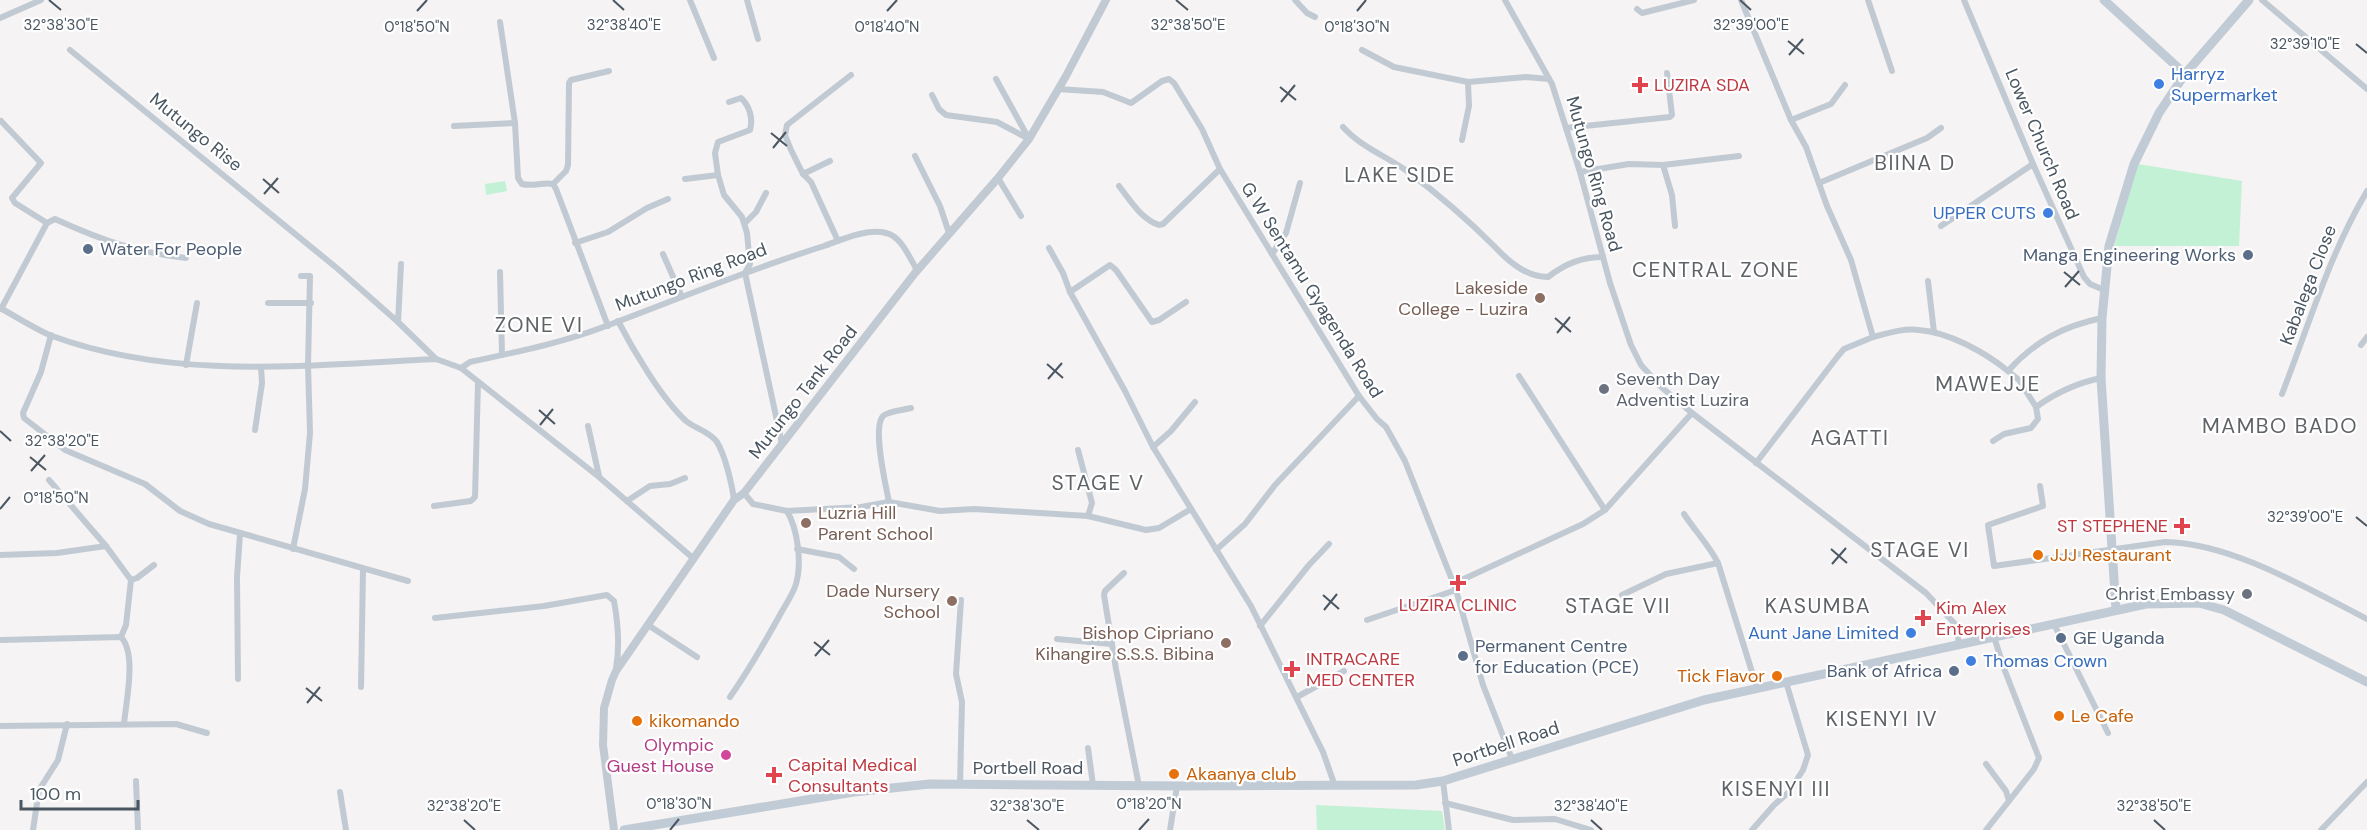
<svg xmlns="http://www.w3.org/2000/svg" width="2367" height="830" font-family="'DM Sans',sans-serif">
<rect width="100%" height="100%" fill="#f5f3f3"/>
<g fill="#c3f1d5">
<polygon points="2138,164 2242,181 2239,246 2114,246"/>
<polygon points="505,181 507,191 486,195 485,184"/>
<polygon points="1316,805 1442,811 1445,830 1317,830"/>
</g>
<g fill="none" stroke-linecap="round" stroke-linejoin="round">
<g stroke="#c1cad2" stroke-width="6">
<polyline points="690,0 714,58"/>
<polyline points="747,0 758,39"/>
<polyline points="1295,0 1307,13 1315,17"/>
<polyline points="1505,0 1552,84 1580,172 1610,283 1631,345 1641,365 1660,386 1692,413 1926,593 1956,625 1959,644"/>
<polyline points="1741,0 1791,120 1806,147 1827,206 1851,260 1873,337 1844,349 1838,356 1756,463"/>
<polyline points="1868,0 1892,71"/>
<polyline points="1964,0 2033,164 2084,277 2090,284 2104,290"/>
<polyline points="2262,0 2367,89"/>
<polyline points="1637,9 1642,13 1694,0"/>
<polyline points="0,18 41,0"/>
<polyline points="500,22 515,123"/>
<polyline points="70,50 338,269 398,322 436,359"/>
<polyline points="1362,50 1394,67 1468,82 1526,77 1549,79"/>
<polyline points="1058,89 1103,92 1131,103 1162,81 1169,79 1174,83 1202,129 1220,169 1359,396 1377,419 1386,427 1405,461 1456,590 1483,685 1512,759"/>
<polyline points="932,95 939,109 946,115 997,122 1029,139 996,79"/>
<path d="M729 102 741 98C750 106 753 119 750 130L718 142 715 153 718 175 724 195 742 217 747 233 750 264 745 273 782 444"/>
<polyline points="1791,120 1831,104 1845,85"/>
<polyline points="1,121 41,163 12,198 15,203 47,223"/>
<path d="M454 126 515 123 518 178 522 184C533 187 542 182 553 184L556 189 608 326"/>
<path d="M1343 127C1361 147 1386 156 1407 171 1438 194 1467 219 1494 246 1508 261 1526 277 1548 277 1565 264 1581 257 1603 257"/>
<polyline points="1566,128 1670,117 1672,115 1667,73"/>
<polyline points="1462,140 1469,106 1468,82"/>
<polyline points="915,156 940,206 949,233"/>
<polyline points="1663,165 1672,195 1675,226"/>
<polyline points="1580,172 1629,164 1663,165 1739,156"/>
<polyline points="803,174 830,161"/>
<polyline points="998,178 1021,216"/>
<polyline points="685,179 718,175"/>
<polyline points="1819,183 1927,138 1941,128"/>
<polyline points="553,184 566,171 568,165 569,83 571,80 609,71"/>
<path d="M1119 186C1130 200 1141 219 1159 225L1163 224 1220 169"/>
<polyline points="745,223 756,212 766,193"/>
<polyline points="1941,226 2033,164"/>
<polyline points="838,241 811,182 803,174 791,150 785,135 787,125 851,75"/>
<polyline points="575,243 608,232 647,208 668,199"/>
<polyline points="1049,248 1063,273 1070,292 1125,391 1153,447 1251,606 1323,752 1335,786"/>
<polyline points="663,254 682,297"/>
<polyline points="1272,254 1286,233 1300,183"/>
<polyline points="500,272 502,355"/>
<polyline points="1928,281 1934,332"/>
<polyline points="1070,292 1110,265 1116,270 1152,322 1159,320 1186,302"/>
<polyline points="268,303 311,303"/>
<path d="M0 308C17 317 35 329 52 336 175 381 307 365 436 359L461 368 599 477 694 559"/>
<path d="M1 309 47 223 55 219C101 240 135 252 186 258"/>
<path d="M618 321C633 350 662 399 686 421 696 429 709 431 717 442 725 455 732 484 734 500"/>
<polyline points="398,322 401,264"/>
<polyline points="51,335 41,372 23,413 24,418 65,450 145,484 180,511 209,524 408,581"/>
<path d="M1873 337C1888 333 1904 328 1919 330 1949 332 1986 353 2008 371 2034 342 2063 326 2102 318"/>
<polyline points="2361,345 2367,337"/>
<polyline points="186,365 197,303"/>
<path d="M461 368 470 362C516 352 562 343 606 326 678 299 750 269 824 246 841 240 867 228 886 233 901 236 909 257 917 270"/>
<path d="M2008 371 2019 380 2036 407C2057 392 2076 383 2101 378"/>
<polyline points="1519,376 1605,510"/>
<path d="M2282 394C2309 325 2329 255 2367 191"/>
<polyline points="588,426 599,476"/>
<polyline points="255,430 262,383 261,367"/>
<polyline points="1993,441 2004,434 2031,428 2038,419 2036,407"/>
<polyline points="1153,447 1171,431 1195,402"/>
<polyline points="1078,450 1092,503 1088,516"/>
<polyline points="49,480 106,546 131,580 126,625 121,637"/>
<path d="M2040 486 2043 506 1988 525 1994 566 2165 542C2232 543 2308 589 2367 619"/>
<polyline points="744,493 753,504 787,511 861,507 889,502 940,511 974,509 1088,516 1146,530 1159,528 1191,509"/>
<polyline points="627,501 650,486 670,484 685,478"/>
<path d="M889 502C886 486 872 428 883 416 888 411 904 410 911 408"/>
<polyline points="434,506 471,501 475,497 478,382"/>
<path d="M1684 514C1695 531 1709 545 1718 563L1757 688"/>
<polyline points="293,549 305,489 310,433 308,365 310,276 301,276"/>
<polyline points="797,549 839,557 854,569"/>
<polyline points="1216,550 1245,524 1275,485 1359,396"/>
<polyline points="0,555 57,553 106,546"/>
<polyline points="1124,573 1105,591 1104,595 1116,669 1139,786"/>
<polyline points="131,580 137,578 154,565"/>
<polyline points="1453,584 1583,524 1605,510 1692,413"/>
<polyline points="1622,595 1666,574 1718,563"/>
<path d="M435 618 544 606 607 595 614 601C618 623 620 646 616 668"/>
<polyline points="1367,620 1456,590"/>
<polyline points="2054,624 2108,733"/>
<polyline points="648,625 697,657"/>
<polyline points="1260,626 1309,565 1329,544"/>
<polyline points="1994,637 2005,671 2039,758 2034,769 2009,801"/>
<polyline points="1057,639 1112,644"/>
<path d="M0 640 121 637C137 654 126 701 124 724"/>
<polyline points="238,679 237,577 240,534"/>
<polyline points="361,687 363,569"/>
<path d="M730 697C749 670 765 642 781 613 786 604 793 594 796 584 802 563 798 530 787 511"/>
<polyline points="1297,697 1344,671"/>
<polyline points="0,726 176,724 207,733"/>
<polyline points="1088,748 1093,785"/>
<polyline points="136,781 138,830"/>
<polyline points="1443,781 1449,830"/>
<polyline points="960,785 962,702 956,674 961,600"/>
<polyline points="340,792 346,830"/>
<polyline points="1445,803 1513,820 1555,819 1591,830"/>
<polyline points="33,830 39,790 58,760 67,724"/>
<polyline points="1170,830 1177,786"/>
<polyline points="1752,830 1774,805 1789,792 1803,770 1808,755 1786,682"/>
<polyline points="1986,830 2009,801 2006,791 1986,764"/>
<polyline points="2321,830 2367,782"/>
</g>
<polyline stroke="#c1cad2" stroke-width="8" points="614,830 603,745 604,708 612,680 616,671 734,500 744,493 915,273 998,178 1029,139 1066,76 1106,0"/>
<g stroke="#c1cbd6" stroke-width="9">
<polyline points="2104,0 2185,74"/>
<polyline points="2116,610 2101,378 2102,318 2109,246 2134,164 2159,113 2185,74 2249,0"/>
<polyline points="624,830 854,792 930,784 1182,786 1416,785 1443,781 1704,700 2146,604 2199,603 2224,610 2367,682"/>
</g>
</g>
<path fill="none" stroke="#4a5661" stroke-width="2" d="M49 0 61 10M613 0 624 10M1176 0 1188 10M1740 0 1751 10M417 11 427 0M887 11 897 0M1357 11 1366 0M1788 41 1804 54M2356 44 2367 53M1789 55 1803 39M1280 87 1296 100M1281 102 1295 85M771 133 787 146M773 148 786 132M263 179 279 193M264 194 278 178M2064 272 2080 285M2065 287 2079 271M1555 318 1571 332M1557 333 1570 317M1047 364 1063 378M1048 379 1062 363M539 410 555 424M540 425 553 409M0 431 11 441M30 457 46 470M31 471 45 455M0 509 10 497M2356 517 2367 526M1831 549 1847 563M1832 564 1846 548M1323 595 1339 609M1324 610 1337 594M814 642 830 655M815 656 829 640M306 688 322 701M307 703 320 687M464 820 475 830M1027 820 1039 830M1591 820 1602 830M2154 820 2165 830M670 830 679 819M1139 830 1149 819"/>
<g fill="#3f7fe0" stroke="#fff" stroke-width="2">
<circle cx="2159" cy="84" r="6"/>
<circle cx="2048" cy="213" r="6"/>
<circle cx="1911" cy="633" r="6"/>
<circle cx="1971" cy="661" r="6"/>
</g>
<g fill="#e0444e" stroke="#fff" stroke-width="2">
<path d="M1637 76h6v6h6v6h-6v6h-6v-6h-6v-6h6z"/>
<path d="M2179 517h6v6h6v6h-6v6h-6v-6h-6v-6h6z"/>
<path d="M1455 574h6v6h6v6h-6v6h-6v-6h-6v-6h6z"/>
<path d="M1920 609h6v6h6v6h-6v6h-6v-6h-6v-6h6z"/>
<path d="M1289 660h6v6h6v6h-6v6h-6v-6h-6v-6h6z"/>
<path d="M771 766h6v6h6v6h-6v6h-6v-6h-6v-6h6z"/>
</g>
<g fill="#5c6f8a" stroke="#fff" stroke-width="2">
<circle cx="88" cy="249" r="6"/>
<circle cx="2248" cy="255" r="6"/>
<circle cx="2061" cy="638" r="6"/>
<circle cx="1463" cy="656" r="6"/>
<circle cx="1954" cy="671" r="6"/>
</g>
<g fill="#8d6e63" stroke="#fff" stroke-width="2">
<circle cx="1540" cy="298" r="6"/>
<circle cx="806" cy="523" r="6"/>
<circle cx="952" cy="601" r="6"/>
<circle cx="1226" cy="643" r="6"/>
</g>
<g fill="#6b7280" stroke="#fff" stroke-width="2">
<circle cx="1604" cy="389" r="6"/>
<circle cx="2247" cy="594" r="6"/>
</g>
<g fill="#e8710a" stroke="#fff" stroke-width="2">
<circle cx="2038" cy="555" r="6"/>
<circle cx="1777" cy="676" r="6"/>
<circle cx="2059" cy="716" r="6"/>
<circle cx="637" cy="721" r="6"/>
<circle cx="1174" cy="774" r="6"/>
</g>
<circle fill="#d1479c" stroke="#fff" stroke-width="2" cx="726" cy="755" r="6"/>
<g text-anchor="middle" stroke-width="4.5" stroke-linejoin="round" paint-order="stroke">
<g font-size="18" fill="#366cbe" stroke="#fff" text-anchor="start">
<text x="2171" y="80">Harryz<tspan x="2171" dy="21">Supermarket</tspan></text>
<text x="2036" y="219" text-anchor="end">UPPER CUTS</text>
<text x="1899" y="639" text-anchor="end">Aunt Jane Limited</text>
<text x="1983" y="667">Thomas Crown</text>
</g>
<g font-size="18" fill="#be3a42" stroke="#fff" text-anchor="start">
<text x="1654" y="91">LUZIRA SDA</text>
<text x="2168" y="532" text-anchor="end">ST STEPHENE</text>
<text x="1458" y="611" text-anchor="middle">LUZIRA CLINIC</text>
<text x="1936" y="614">Kim Alex<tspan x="1936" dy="21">Enterprises</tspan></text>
<text x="1306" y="665">INTRACARE<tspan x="1306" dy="21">MED CENTER</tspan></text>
<text x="788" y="771">Capital Medical<tspan x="788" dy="21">Consultants</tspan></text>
</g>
<g font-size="18" fill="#4a5661" stroke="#fff">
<text transform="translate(196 132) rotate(39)" y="6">Mutungo Rise</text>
<text transform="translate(2042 144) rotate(67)" y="6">Lower Church Road</text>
<text transform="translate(1594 174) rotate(74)" y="6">Mutungo Ring Road</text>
<text transform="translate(691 277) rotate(-21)" y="6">Mutungo Ring Road</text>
<text transform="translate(2308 285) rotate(-69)" y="6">Kabalega Close</text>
<text transform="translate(1312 290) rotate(58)" y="6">G W Sentamu Gyagenda Road</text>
<text transform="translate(803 392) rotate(-52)" y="6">Mutungo Tank Road</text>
<text transform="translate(1506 744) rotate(-18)" y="6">Portbell Road</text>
<text x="1028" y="774">Portbell Road</text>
</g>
<g font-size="18" fill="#4e5e75" stroke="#fff" text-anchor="start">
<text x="100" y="255">Water For People</text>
<text x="2236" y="261" text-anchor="end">Manga Engineering Works</text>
<text x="2073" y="644">GE Uganda</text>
<text x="1475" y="652">Permanent Centre<tspan x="1475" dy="21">for Education (PCE)</tspan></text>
<text x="1942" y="677" text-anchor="end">Bank of Africa</text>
</g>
<g font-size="18" fill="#785e54" stroke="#fff" text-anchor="end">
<text x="1528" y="294">Lakeside<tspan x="1528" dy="21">College - Luzira</tspan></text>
<text x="818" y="519" text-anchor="start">Luzria Hill<tspan x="818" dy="21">Parent School</tspan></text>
<text x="940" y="597">Dade Nursery<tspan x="940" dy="21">School</tspan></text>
<text x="1214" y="639">Bishop Cipriano<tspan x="1214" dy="21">Kihangire S.S.S. Bibina</tspan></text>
</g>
<g font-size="18" fill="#5b616d" stroke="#fff" text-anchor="start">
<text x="1616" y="385">Seventh Day<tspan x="1616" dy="21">Adventist Luzira</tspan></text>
<text x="2235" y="600" text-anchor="end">Christ Embassy</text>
</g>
<g font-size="18" fill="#c56008" stroke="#fff" text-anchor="start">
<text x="2050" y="561">JJJ Restaurant</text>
<text x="1765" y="682" text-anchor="end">Tick Flavor</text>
<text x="2071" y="722">Le Cafe</text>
<text x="649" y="727">kikomando</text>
<text x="1186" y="780">Akaanya club</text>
</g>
<g font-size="18" fill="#b23c85" stroke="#fff" text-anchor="end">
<text x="714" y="751">Olympic<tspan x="714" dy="21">Guest House</tspan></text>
</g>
<g font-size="21" letter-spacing="1.5" fill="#5f6368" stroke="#fff">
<text x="1915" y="170">BIINA D</text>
<text x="1400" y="182">LAKE SIDE</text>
<text x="1716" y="277">CENTRAL ZONE</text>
<text x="539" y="332">ZONE VI</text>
<text x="1988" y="391">MAWEJJE</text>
<text x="2280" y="433">MAMBO BADO</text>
<text x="1850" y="445">AGATTI</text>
<text x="1098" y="490">STAGE V</text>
<text x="1920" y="557">STAGE VI</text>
<text x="1618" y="613">STAGE VII</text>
<text x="1818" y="613">KASUMBA</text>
<text x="1882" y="726">KISENYI IV</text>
<text x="1776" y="796">KISENYI III</text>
</g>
</g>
<g font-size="15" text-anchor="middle" fill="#4a5661" stroke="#fff" stroke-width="4.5" stroke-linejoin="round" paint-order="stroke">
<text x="61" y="30">32°38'30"E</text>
<text x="624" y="30">32°38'40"E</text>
<text x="1188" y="30">32°38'50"E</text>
<text x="1751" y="30">32°39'00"E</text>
<text x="417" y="32">0°18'50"N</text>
<text x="887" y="32">0°18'40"N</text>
<text x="1357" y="32">0°18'30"N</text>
<text x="2305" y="49">32°39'10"E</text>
<text x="62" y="446">32°38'20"E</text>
<text x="56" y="503">0°18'50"N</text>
<text x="2305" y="522">32°39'00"E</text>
<text x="679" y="809">0°18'30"N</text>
<text x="1149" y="809">0°18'20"N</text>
<text x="464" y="811">32°38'20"E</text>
<text x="1027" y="811">32°38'30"E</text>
<text x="1591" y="811">32°38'40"E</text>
<text x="2154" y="811">32°38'50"E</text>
</g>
<path d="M21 800v9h117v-9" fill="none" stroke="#4a5661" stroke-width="3"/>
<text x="30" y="800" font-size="18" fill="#4a5661" stroke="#ffffff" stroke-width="4.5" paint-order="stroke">100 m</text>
</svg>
